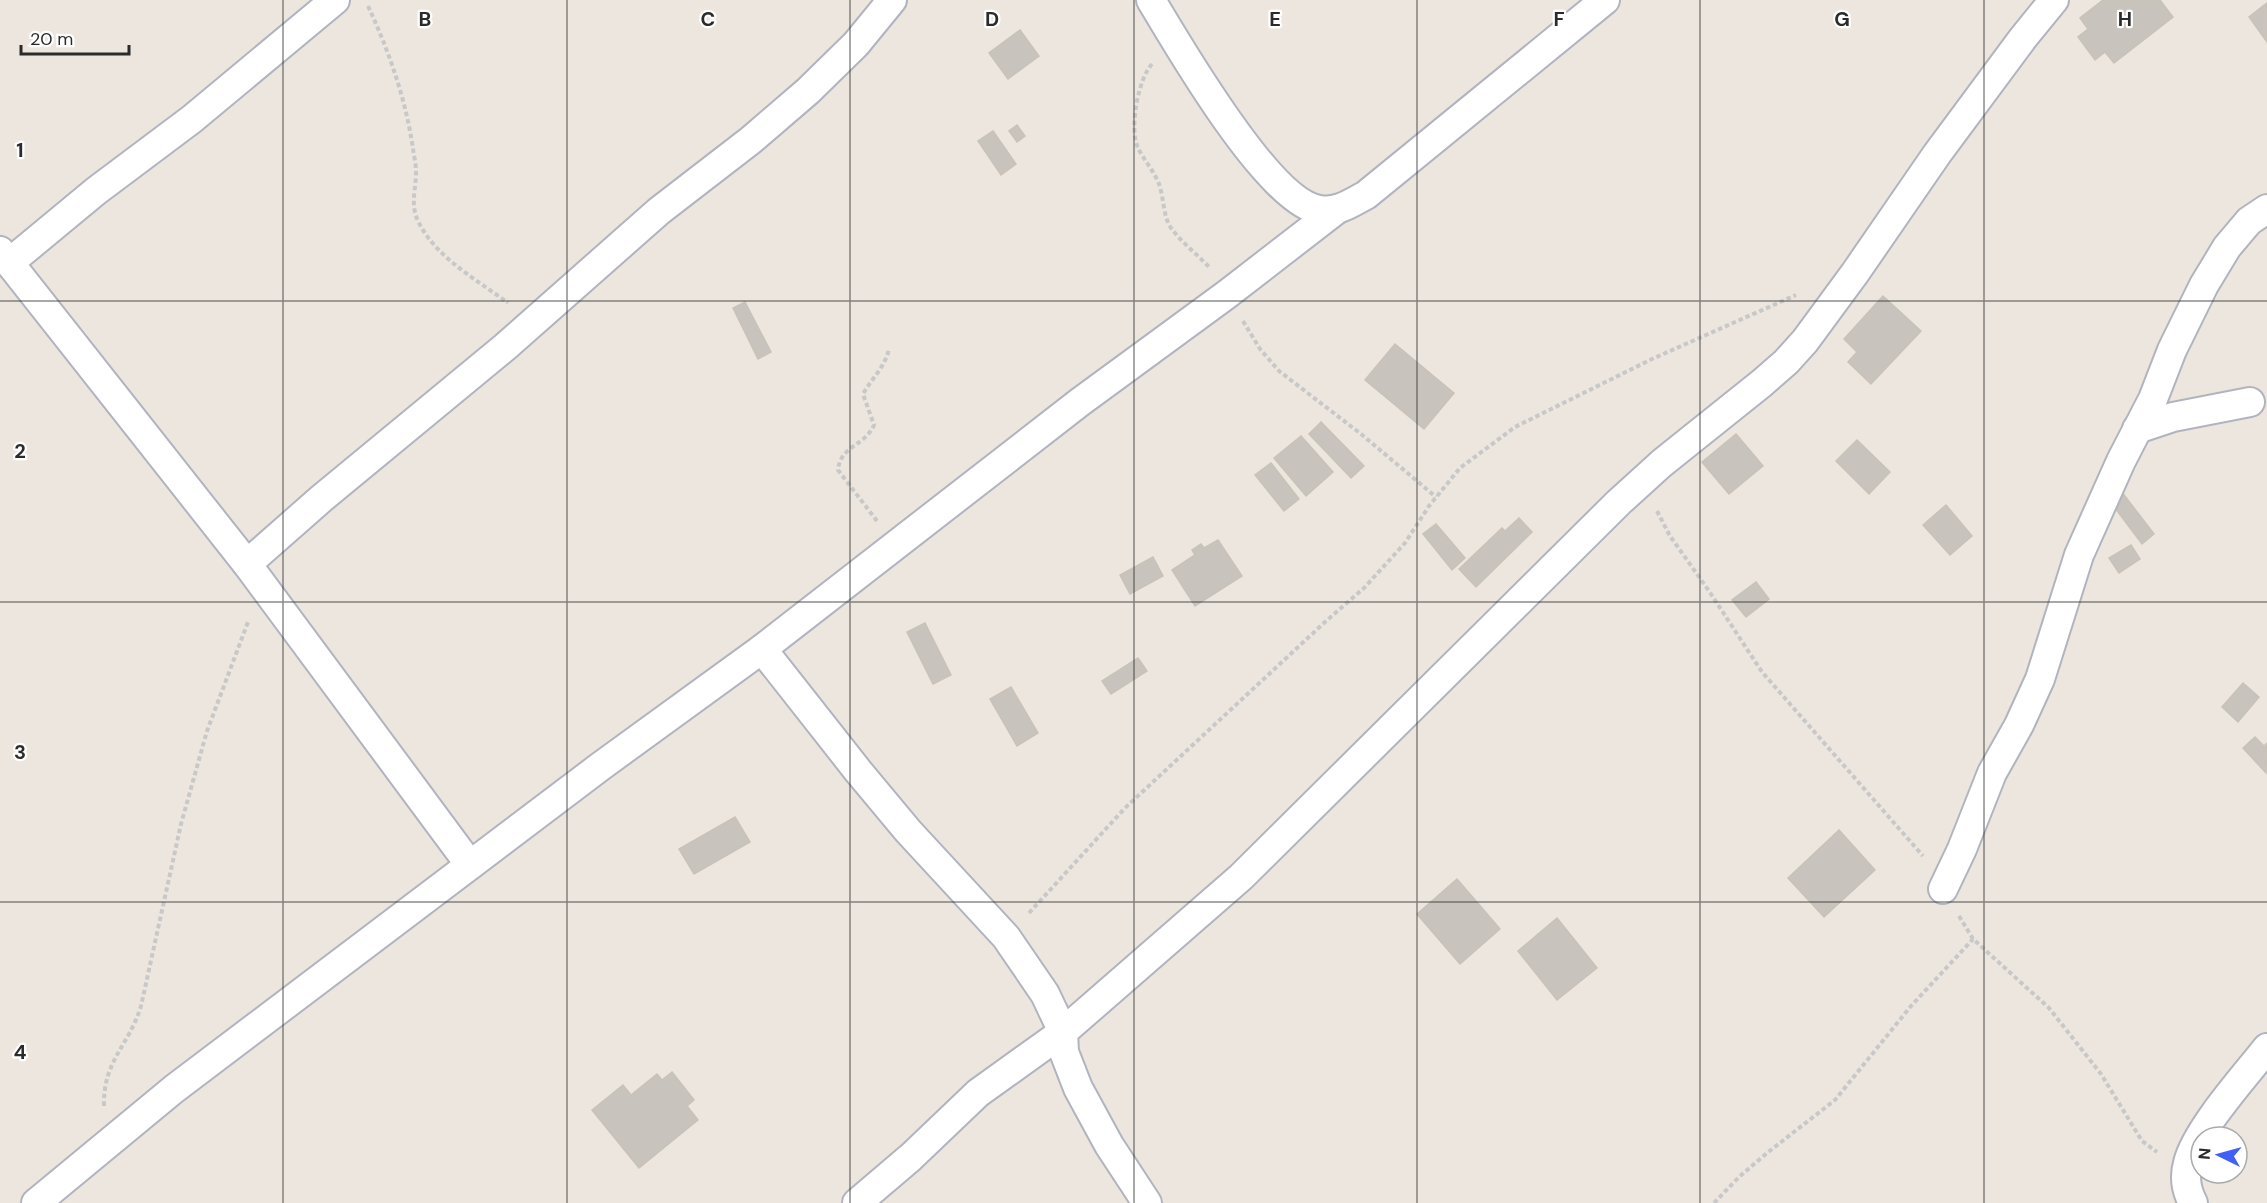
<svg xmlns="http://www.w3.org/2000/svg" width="2267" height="1203" font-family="'DM Sans',sans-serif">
<rect width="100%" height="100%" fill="#ede6de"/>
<g fill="#c8c3bd" stroke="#c8c2b7" stroke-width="1.5">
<polygon points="2103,0 2160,0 2173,17 2114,63 2105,52 2095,60 2078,37 2088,29 2080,18"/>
<polygon points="2267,3 2267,42 2249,17"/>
<polygon points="1020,30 1039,56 1008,79 989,53"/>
<polygon points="1017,125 1025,136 1017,142 1009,131"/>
<polygon points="993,131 1016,164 1001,175 978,141"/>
<polygon points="1883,296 1921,331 1871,384 1848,362 1857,352 1844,339"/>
<polygon points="745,302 771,352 758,359 733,308"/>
<polygon points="1395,344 1454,393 1424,429 1365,380"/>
<polygon points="1321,422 1364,466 1351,478 1309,434"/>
<polygon points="1736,434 1763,466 1729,494 1702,462"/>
<polygon points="1301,436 1333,472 1306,496 1274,458"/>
<polygon points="1857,440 1890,472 1869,494 1836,461"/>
<polygon points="1271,463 1299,499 1284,511 1255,475"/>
<polygon points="2121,491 2154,534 2142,544 2109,500"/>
<polygon points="1946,505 1972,536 1950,555 1923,525"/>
<polygon points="1519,518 1532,532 1476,587 1459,569 1502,528 1505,531"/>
<polygon points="1436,524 1465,558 1452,570 1423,534"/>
<polygon points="1218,540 1242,576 1195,606 1172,570 1195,555 1192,550 1201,544 1204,548"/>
<polygon points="2131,545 2140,559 2119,573 2109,558"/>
<polygon points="1153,557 1163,576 1130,594 1120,575"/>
<polygon points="1756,582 1769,599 1746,617 1732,600"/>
<polygon points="925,623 951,675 933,684 907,632"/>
<polygon points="1138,658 1147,671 1111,694 1102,681"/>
<polygon points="2243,683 2259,697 2238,722 2222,707"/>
<polygon points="1011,687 1038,733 1017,746 990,699"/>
<polygon points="2255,737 2264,746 2267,743 2266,773 2243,748"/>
<polygon points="735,817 750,842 694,874 679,849"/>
<polygon points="1839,830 1875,870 1824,917 1788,878"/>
<polygon points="1457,879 1500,929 1460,964 1417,914"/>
<polygon points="1557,918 1597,968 1557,1000 1518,951"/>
<polygon points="672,1072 694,1100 687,1106 698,1120 639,1168 592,1110 623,1085 631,1095 657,1074 662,1080"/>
</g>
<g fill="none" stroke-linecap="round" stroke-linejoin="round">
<g stroke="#b1b4bf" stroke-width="32">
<g id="street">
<path d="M1151 0C1178 45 1269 203 1320 210 1337 213 1351 203 1366 195L1605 0"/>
<polyline points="0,251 247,564 470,865"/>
<polyline points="9,263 96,191 192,119 335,0"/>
<polyline points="2137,429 2173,417 2250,402"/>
<polyline points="247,564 322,498 505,347 659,211 751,140 808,91 856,44 892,0"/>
<polyline points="762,649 858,771 908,831 1006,937 1045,994 1063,1032 1064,1052 1078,1088 1109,1145 1147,1203"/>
<polyline points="1943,889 1962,849 1992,773 2019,725 2040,679 2079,555 2121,461 2153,399 2172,350 2204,285 2227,247 2249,221 2267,209"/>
<polyline points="36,1203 174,1089 601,766 762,649 1080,402 1226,295 1336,210"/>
<polyline points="857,1203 911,1157 978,1093 1063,1032 1241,877 1619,502 1662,463 1762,383 1786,362 1805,341 1855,273 1937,154 2023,38 2054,0"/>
<path d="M2193 1203C2186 1190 2184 1177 2188 1163 2196 1130 2245 1076 2267 1048"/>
</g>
</g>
<g stroke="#c8c8c8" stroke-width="4" stroke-dasharray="4.5 3" stroke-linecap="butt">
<path d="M368 6C389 51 406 100 413 149 414 156 416 164 416 172 416 189 410 204 418 221 436 258 476 279 508 303"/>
<path d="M1152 64C1138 79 1129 129 1138 148 1144 160 1154 171 1159 184 1164 198 1163 216 1171 228 1182 243 1198 255 1210 268"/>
<polyline points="1243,321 1260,349 1279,371 1361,434 1436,497"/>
<polyline points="1657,511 1670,536 1709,591 1762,672 1923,856"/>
<path d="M877 521 838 470C840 446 865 446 874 425L863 394C872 378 885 367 889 349"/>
<polyline points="1029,913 1125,808 1325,622 1364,588 1405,543 1429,506 1460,468 1515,427 1652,359 1796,295"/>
<polyline points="1959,916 1973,939 2049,1008 2101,1074 2142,1141 2157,1152"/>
<path d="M104 1106C103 1060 129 1046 141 1006L181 824 207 731 248 622"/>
<polyline points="1714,1203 1739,1177 1767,1153 1835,1100 1911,1006 1973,939"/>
</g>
<use href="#street" stroke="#fff" stroke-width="28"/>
</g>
<path fill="none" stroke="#2b2b2b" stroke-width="1.5" stroke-opacity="0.55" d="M283 0V1203M567 0V1203M850 0V1203M1134 0V1203M1417 0V1203M1700 0V1203M1984 0V1203M0 301H2267M0 602H2267M0 902H2267"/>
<g font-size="20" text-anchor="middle" font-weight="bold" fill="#2b2b2b" stroke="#fff" stroke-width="4.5" stroke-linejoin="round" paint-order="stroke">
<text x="425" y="26">B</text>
<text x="708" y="26">C</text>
<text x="992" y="26">D</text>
<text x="1275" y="26">E</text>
<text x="1559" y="26">F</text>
<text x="1842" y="26">G</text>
<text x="2125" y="26">H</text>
<text x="20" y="157">1</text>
<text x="20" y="458">2</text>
<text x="20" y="759">3</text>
<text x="20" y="1059">4</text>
</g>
<g transform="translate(2219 1155) rotate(275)"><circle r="28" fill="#ffffff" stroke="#aaaaaa" stroke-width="1.5"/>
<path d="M0-4.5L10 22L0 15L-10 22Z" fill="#4060f7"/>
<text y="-9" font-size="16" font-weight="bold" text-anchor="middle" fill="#2b2b2b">N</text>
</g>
<path d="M21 45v9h108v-9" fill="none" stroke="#2b2b2b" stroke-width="3"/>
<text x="30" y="45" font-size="18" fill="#2b2b2b" stroke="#ffffff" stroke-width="4.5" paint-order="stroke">20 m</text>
</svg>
